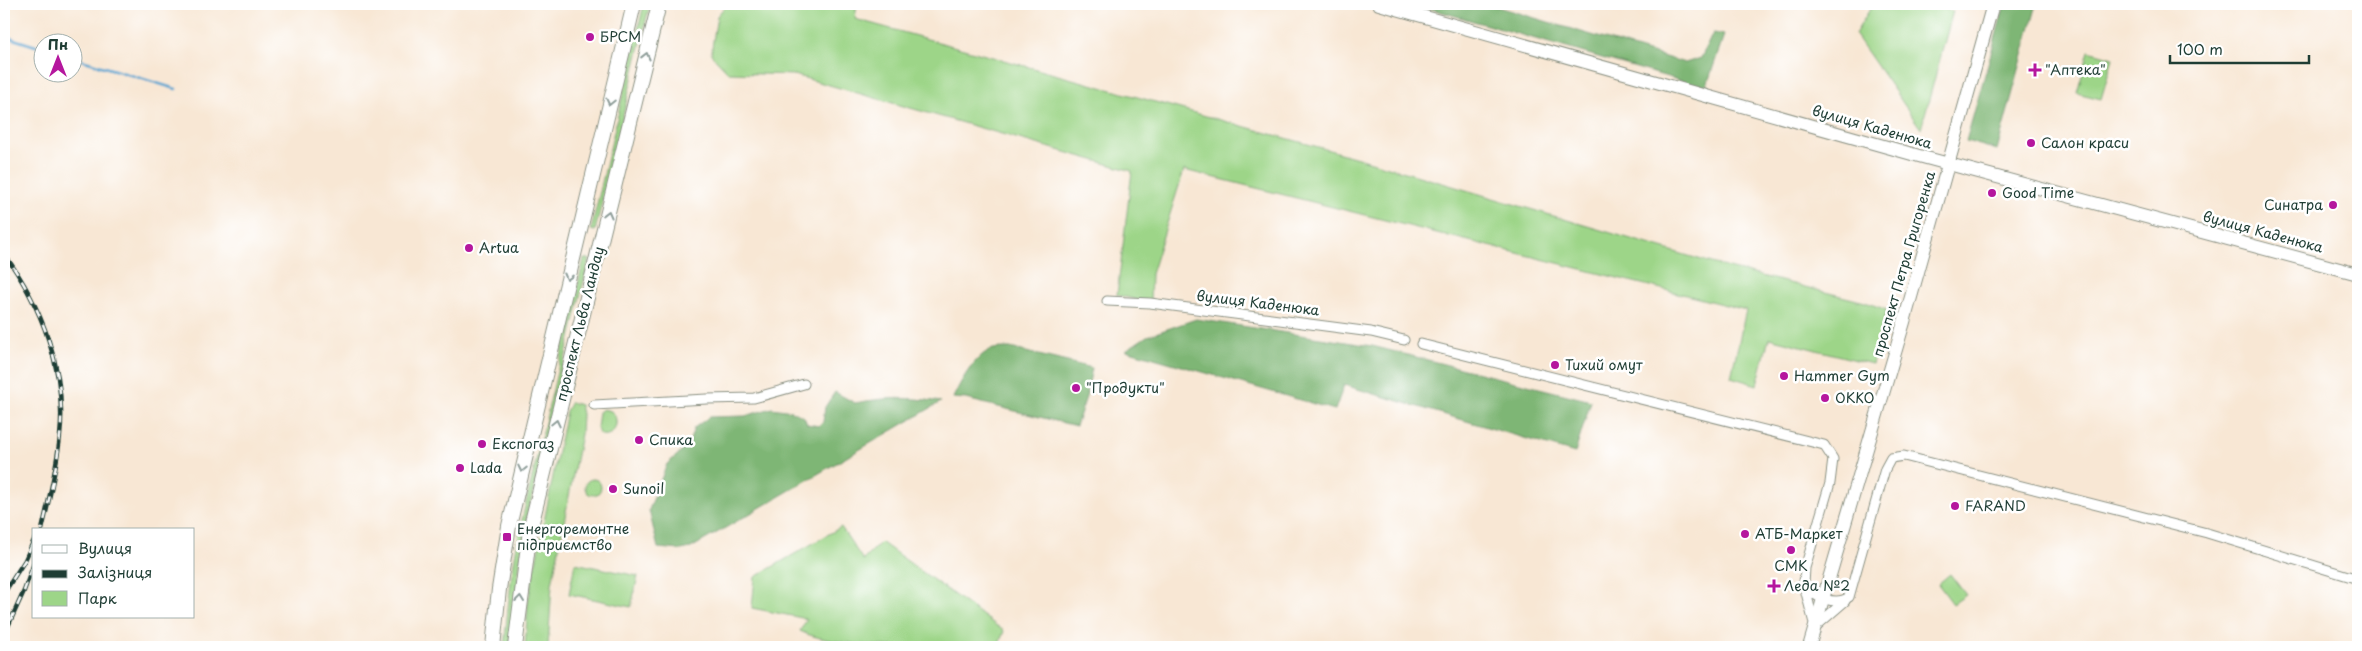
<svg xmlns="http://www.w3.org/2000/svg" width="2362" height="651" font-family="'Playpen Sans',sans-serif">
<rect width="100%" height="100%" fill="#fff"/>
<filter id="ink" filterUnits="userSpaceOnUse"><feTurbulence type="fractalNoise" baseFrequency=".02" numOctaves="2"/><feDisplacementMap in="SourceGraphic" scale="10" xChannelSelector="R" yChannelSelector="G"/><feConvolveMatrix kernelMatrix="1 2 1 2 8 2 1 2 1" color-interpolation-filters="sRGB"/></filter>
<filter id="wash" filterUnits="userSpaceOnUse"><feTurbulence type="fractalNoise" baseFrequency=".0096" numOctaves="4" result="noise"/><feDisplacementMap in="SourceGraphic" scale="20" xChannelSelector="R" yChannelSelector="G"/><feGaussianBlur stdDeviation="1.12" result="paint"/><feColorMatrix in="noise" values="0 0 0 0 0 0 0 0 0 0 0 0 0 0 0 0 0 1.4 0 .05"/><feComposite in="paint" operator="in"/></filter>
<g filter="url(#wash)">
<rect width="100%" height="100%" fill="#f8e7d4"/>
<g fill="#9dd588" stroke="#5e895e">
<polygon points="644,4 650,4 595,231 591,230"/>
<polygon points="727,4 857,4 855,19 1358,158 1729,268 1865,302 1887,310 1872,364 1769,338 1757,385 1731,377 1746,310 1184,170 1151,274 1150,303 1117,295 1132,171 794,75 729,73 711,54 717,16"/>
<polygon points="1873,4 1925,4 1953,11 1921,129 1855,34"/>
<polygon points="2089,51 2113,58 2101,99 2077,93"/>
<polygon points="584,259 589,259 525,525 521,524"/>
<polygon points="571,402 580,405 582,414 581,434 552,584 548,647 525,647 528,602 566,411"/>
<path d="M603 409 611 411C622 420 614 441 599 434L597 428 599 412Z"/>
<circle cx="593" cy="487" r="8"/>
<path d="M841 527 863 560 881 542 1004 631 998 647C948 647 840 651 800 631L807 619 752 608 755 577Z"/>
<polygon points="519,533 524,533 509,647 504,647 511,580"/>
<polygon points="575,563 638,576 631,607 569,594"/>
<polygon points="1950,574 1966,595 1953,604 1938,584"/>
</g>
<g fill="#7eb674" stroke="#4e7a54">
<polygon points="1414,4 1488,4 1685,63 1701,58 1713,33 1724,35 1706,88"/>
<polygon points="2005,4 2037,4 1997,150 1966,141"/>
<polygon points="1196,319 1372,346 1591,401 1575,453 1344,385 1335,410 1126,350 1147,336"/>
<path d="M1010 348 1092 368 1086 397 1076 426 966 399 953 398C960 383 973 358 990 350 995 348 1004 348 1010 348Z"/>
<path d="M835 392 855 403C888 397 907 397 941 402L691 548 681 550 658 548 649 510 667 464 688 446 694 428 709 417 745 416 772 408 792 411 804 417 807 424 819 426 823 422 825 407Z"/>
</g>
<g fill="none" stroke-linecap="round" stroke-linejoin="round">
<g stroke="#59a5d2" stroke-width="2.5">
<polyline points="4,36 42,48"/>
<polyline points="72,57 176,89"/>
</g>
</g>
</g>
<g filter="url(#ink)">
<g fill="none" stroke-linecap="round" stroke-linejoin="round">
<g stroke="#8c9284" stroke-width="11">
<g id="street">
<polyline points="1107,301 1150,303 1371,332 1404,340"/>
<polyline points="1421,344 1824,445 1833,459 1830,483 1805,568 1804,585 1815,627 1845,601"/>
<polyline points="594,405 707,399 754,398 804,384"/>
<path d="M1804 585C1813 598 1837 606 1849 597L1885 469 1891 458 1904 456 2207 533 2358 579"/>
</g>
</g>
<g stroke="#8c9284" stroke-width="14">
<g id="secondary">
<polyline points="1379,4 1919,156 2358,274"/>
<polyline points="1809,647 1904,322 1993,4"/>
</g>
</g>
<g stroke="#8c9284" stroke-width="16">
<g id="primary">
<polyline points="493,647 499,589 509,526 634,4"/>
<polyline points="515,647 530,530 659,4"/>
</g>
</g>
<use href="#street" stroke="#fff" stroke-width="9"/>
<use href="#secondary" stroke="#fff" stroke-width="12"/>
<use href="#primary" stroke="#fff" stroke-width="14"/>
<g stroke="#1f3d34" stroke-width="4.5">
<g id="rail">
<path d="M4 254C41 304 67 372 60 436 57 467 49 499 42 530"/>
<polyline points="4,593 25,560 34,540"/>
<polyline points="4,635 24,591 34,563"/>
</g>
</g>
<use href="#rail" stroke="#fff" stroke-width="2.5" stroke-dasharray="8" stroke-linecap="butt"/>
</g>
<defs><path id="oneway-chevron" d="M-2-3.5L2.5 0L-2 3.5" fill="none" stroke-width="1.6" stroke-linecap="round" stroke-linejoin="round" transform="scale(1.25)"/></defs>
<g stroke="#8f9e9a">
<use href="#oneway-chevron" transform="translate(646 56) rotate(-76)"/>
<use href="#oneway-chevron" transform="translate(610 102) rotate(103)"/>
<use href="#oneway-chevron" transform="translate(608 214) rotate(-76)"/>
<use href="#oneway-chevron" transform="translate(568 277) rotate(104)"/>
<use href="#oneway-chevron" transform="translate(556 423) rotate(-77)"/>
<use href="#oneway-chevron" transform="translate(522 469) rotate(103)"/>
<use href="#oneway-chevron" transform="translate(520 599) rotate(-83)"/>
</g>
</g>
<g fill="#b5179e" stroke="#fff" stroke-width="2">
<circle cx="590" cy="37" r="5"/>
<path d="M2032.5 62.5h5v5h5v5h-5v5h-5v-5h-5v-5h5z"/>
<circle cx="2031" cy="143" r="5"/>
<circle cx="1992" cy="193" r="5"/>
<circle cx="2333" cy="205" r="5"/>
<circle cx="469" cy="248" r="5"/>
<circle cx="1555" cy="365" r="5"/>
<circle cx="1784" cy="376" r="5"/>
<circle cx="1076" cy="388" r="5"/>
<circle cx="1825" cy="398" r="5"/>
<circle cx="639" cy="440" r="5"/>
<circle cx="482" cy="444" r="5"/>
<circle cx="460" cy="468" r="5"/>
<circle cx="613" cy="489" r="5"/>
<circle cx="1955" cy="506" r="5"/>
<circle cx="1745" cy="534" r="5"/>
<rect x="502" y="532" width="10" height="10" rx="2.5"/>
<circle cx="1791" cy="550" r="5"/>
<path d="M1771.5 578.5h5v5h5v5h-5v5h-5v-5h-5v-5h5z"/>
</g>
<g text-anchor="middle" stroke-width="5" stroke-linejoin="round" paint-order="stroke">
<g font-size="14" fill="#1f3d34" stroke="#fff" text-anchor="start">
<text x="600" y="42">БРСМ</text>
<text x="2045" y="75">"Аптека"</text>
<text x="2041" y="148">Салон краси</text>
<text x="2002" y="198">Good Time</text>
<text x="2323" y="210" text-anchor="end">Синатра</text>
<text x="479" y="253">Artua</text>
<text x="1565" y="370">Тихий омут</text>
<text x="1794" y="381">Hammer Gym</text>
<text x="1086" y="393">"Продукти"</text>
<text x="1835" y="403">ОККО</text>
<text x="649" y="445">Спика</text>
<text x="492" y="449">Експогаз</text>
<text x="470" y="473">Lada</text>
<text x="623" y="494">Sunoil</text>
<text x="1965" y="511">FARAND</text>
<text x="517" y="534">Енергоремонтне<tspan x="517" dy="16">підприємство</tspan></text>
<text x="1755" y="539">АТБ-Маркет</text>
<text x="1791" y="571" text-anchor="middle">СМК</text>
<text x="1784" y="591">Леда №2</text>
</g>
<g font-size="14" fill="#1f3d34" stroke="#fff">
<text transform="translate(1872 127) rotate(16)" y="5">вулиця Каденюка</text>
<text transform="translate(2263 232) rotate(15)" y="5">вулиця Каденюка</text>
<text transform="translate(1904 264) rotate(-74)" y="5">проспект Петра Григоренка</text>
<text transform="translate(1258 303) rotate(7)" y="5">вулиця Каденюка</text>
<text transform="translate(580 324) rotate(-76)" y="5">проспект Льва Ландау</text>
</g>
</g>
<rect width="2362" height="651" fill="none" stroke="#fff" stroke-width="20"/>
<rect x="32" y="528" width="162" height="90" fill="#ffffff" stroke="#a5b1ae"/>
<rect x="42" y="545" width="25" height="8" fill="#ffffff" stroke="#a5b1ae"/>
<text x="78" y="554" font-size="15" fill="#1f3d34">Вулиця</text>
<rect x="42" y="570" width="25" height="8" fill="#1f3d34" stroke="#a5b1ae"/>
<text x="78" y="578" font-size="15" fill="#1f3d34">Залізниця</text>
<rect x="42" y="591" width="25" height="15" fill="#9dd588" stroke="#a5b1ae"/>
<text x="78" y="604" font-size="15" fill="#1f3d34">Парк</text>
<g transform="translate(58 58)"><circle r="24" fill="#ffffff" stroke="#a5b1ae"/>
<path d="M0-4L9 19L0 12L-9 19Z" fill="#b5179e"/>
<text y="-8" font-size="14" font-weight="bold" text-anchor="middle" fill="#1f3d34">Пн</text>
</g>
<path d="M2170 55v8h139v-8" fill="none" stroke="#1f3d34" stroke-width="2.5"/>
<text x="2177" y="55" font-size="15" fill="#1f3d34" stroke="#ffffff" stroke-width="4" paint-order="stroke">100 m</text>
</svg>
